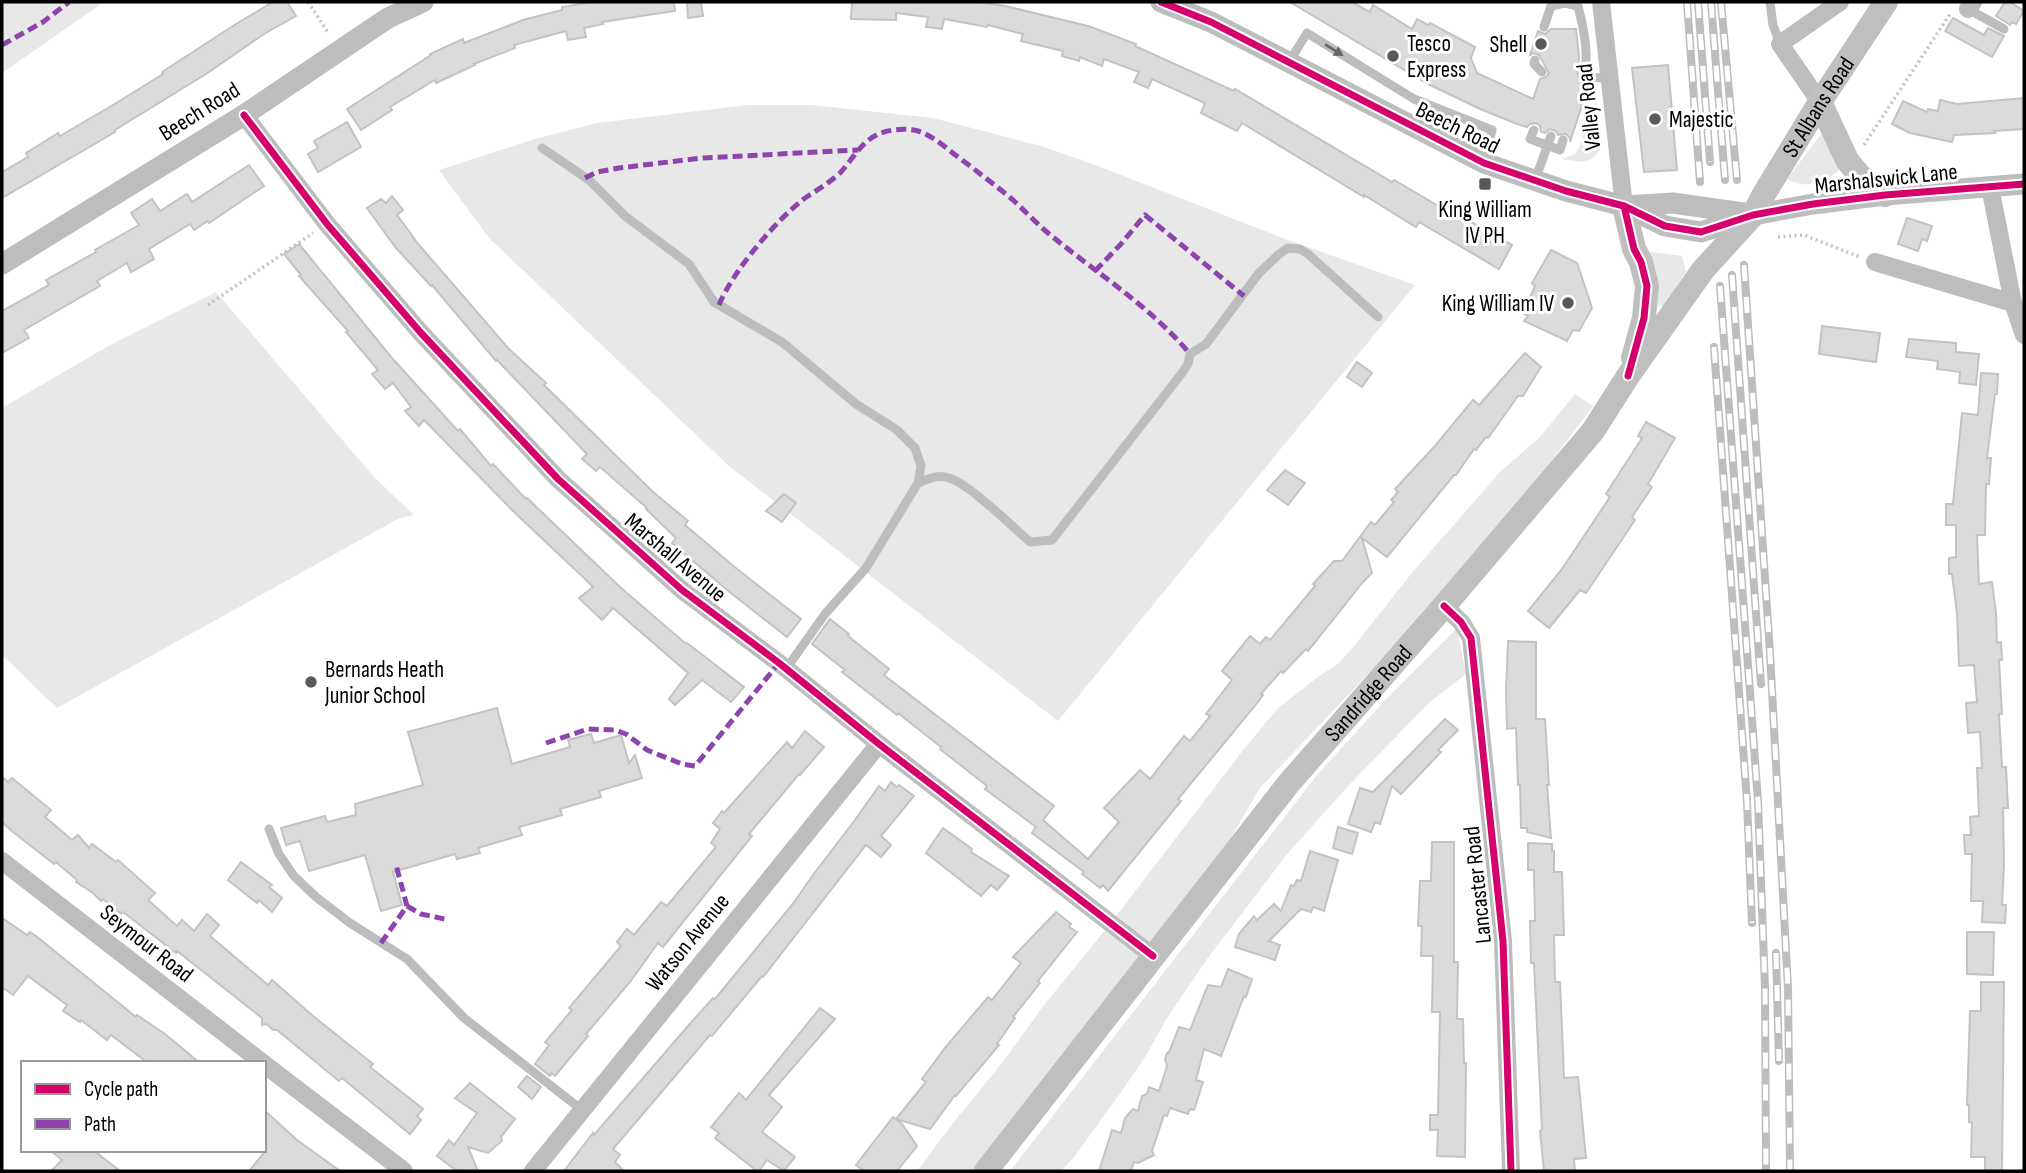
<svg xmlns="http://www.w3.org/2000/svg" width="2026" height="1173" font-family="'Sofia Sans Condensed',sans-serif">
<rect width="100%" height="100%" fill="#fff"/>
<g fill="#e8e8e8">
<polygon points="2,2 104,2 2,73"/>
<path d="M1595 100 1601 148C1589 166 1581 162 1562 159L1575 154 1579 148Z"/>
<polygon points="747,105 812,105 933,118 1041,146 1098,166 1288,240 1415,285 1058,721 730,467 489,238 439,170 535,139 597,123"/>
<path d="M1822 133 1841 169C1823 183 1809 190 1787 179Z"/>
<polygon points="1644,251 1682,256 1686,272 1663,307 1654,305"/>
<polygon points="216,292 375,478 414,515 398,519 57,708 2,655 2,408 110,345"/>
<polygon points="1575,394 1593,406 1527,494 1438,600 1260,788 1212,870 1153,956 1110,924 1244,749 1278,708 1318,677 1339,663 1354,646 1415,569 1501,471 1539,438"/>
<polygon points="1457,628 1466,674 1430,702 1350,784 1288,853 1207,959 1167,1018 1145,1057 1124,1088 1075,1156 1061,1171 1010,1171 1317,775 1387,698"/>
<polygon points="1106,929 1145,956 974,1171 917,1171 953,1123 1002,1063 1044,1005"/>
</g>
<g fill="#dbdbdb" stroke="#c3c3c3" stroke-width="2">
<polygon points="273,2 287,2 296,16 264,34 206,74 115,130 115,132 2,198 2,172 28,157 26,153 58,133 60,136 118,102 163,74 162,72 236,24"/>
<polygon points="592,2 674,2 675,11 602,22 603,24 584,28 586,37 568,40 566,31 514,45 515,48 474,64 475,65 436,83 435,80 390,107 392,110 361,130 347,109 431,55 430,54 463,39 464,43 523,20 562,10 562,7"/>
<polygon points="687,2 701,2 703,16 688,18"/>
<polygon points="852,2 976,2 1005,6 1088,26 1136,44 1135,46 1234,91 1235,89 1392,182 1394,180 1447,211 1448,209 1512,245 1499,269 1419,222 1416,227 1364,195 1364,197 1242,123 1237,131 1201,113 1205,103 1152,79 1148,88 1134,82 1139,72 1104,59 1102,66 1080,57 1079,61 1062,56 1063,51 1021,41 1023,34 988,25 987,27 944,19 942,29 926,27 928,17 896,13 896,20 851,19"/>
<polygon points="1290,2 1352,2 1370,12 1373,5 1412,29 1417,19 1428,25 1430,23 1475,47 1471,58 1477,73 1533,99 1540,79 1546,77 1549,73 1539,55 1534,53 1530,55 1538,31 1545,34 1551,29 1576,29 1579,56 1578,77 1581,82 1586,84 1587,90 1570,142 1570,138 1566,134 1558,135 1556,131 1550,129 1545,133 1541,132 1540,126 1536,123 1530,124 1527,127 1517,124 1478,108 1428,84"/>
<polygon points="2005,2 2010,2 2024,11 2016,24 2012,22 2010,25 1996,16"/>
<polygon points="1953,18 1984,35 1988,28 2004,36 1992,57 1945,31"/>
<polygon points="1668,65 1677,170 1644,172 1632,68"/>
<polygon points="2024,98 2024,129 1994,131 1995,133 1954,135 1952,142 1910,133 1892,124 1903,101 1927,112 1928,109 1938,111 1940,100 1957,104"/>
<polygon points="347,122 361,147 318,172 308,154 318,148 314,141"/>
<polygon points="249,165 264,186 209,223 208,221 194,230 190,224 149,249 154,259 131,272 127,263 97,281 100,286 24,330 29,338 2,353 2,311 49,285 46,280 96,252 95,250 139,225 131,213 152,199 160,211 187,194 192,202"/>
<polygon points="392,196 403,210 397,215 414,238 413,238 509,349 546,383 544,385 653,492 688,521 685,525 737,569 801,619 787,637 732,594 672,543 676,538 646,509 647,508 600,467 596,471 582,459 587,454 497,360 496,361 432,285 431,286 396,248 367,208 381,199 386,203"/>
<polygon points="1907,218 1932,226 1927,241 1922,239 1918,251 1898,244"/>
<polygon points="299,244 392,358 458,431 460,429 491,466 493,464 526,499 527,498 620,587 686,644 687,643 744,687 731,702 702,680 675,705 669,699 688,673 613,608 602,620 579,598 593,587 584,578 513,511 424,420 419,426 405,411 411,407 393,383 385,389 372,374 378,370 346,332 348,331 299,276 301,275 284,254"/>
<polygon points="1551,250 1577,263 1592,308 1579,331 1573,330 1567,341 1524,321 1528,316 1523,313 1535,286 1532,283"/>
<polygon points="1822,326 1880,333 1876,362 1819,354"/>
<polygon points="1909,339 1956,343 1956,352 1979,354 1976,385 1959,383 1960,372 1937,369 1938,361 1906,357"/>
<polygon points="1525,353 1541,367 1523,396 1518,396 1488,438 1486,437 1476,450 1474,449 1456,475 1454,475 1387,557 1362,538 1372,573 1363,582 1308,651 1306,649 1283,673 1281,671 1261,694 1263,695 1254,707 1178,799 1181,801 1108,891 1103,885 1100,888 1082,874 1084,872 1032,833 1036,827 985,789 987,786 940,749 941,747 898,713 897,715 842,672 845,670 812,644 830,619 849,634 848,636 889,669 884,675 1054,806 1043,820 1088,859 1119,822 1104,808 1140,770 1150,779 1184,736 1190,741 1210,716 1206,714 1232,680 1222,671 1250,636 1260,644 1266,637 1270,640 1301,603 1315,586 1313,584 1334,561 1342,561 1371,522 1375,525 1394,502 1391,500 1398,492 1395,489 1435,446 1473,400 1479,405"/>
<polygon points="1357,362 1372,373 1362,387 1347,377"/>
<polygon points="1981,373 1998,374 1997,394 1995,394 1987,458 1991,458 1989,484 1986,484 1985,535 1977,535 1979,584 1992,582 1996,613 1997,643 2001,642 2002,660 1999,660 2002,714 1999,714 2002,767 2006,767 2008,808 2003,808 2004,865 2002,905 2006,905 2005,923 1982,922 1983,901 1971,901 1972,854 1965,854 1964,835 1971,835 1970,817 1979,816 1977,768 1982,768 1980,732 1968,733 1966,703 1977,702 1974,665 1959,666 1957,613 1952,574 1949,574 1949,558 1956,557 1956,525 1946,525 1946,504 1953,504 1962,413 1978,415"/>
<polygon points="1646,422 1675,438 1648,484 1652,487 1632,517 1635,520 1586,593 1580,590 1549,628 1528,611 1562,569 1610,497 1606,494 1642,438 1638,436"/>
<polygon points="1285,470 1305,483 1288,505 1267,490"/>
<polygon points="784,494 796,503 782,522 766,511"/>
<polygon points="1508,641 1536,642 1536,719 1545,719 1549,785 1547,785 1551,838 1527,832 1527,828 1521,828 1520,785 1518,785 1516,728 1507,729 1506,691"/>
<polygon points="497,708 512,764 570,747 568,740 591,734 594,743 621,735 629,763 635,755 642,778 599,791 601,797 560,809 562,815 519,827 522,835 478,848 480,853 457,859 455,854 393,872 402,905 381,911 365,855 309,871 300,841 286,845 281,828 325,816 327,822 356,815 355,804 423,785 408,732"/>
<polygon points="1445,719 1458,730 1438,750 1441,752 1401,794 1392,786 1380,824 1375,822 1371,832 1348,824 1360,788 1373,792"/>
<polygon points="805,731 824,747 800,775 799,774 749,834 752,836 663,947 658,943 630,982 586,1034 588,1036 555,1076 552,1073 550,1076 535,1064 549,1045 545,1042 572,1010 569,1008 621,946 617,942 627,929 634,935 661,902 667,906 716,847 711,843 720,829 713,823 722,811 724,813 787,742 792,748"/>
<polygon points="2,777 8,782 12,778 51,810 45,817 72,840 78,835 89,848 92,844 116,862 118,860 155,893 148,900 177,926 182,920 194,931 207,914 219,925 210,936 268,985 272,980 313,1016 373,1064 370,1067 423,1109 417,1116 421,1120 410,1134 342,1078 339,1081 277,1030 273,1030 267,1024 262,1025 262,1018 177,951 176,953 123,912 121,914 103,899 101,901 93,893 76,882 77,880 56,862 54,864 13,832 2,822"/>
<polygon points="891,782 897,787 899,785 914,796 881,836 891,845 881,857 866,845 763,977 762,976 712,1036 710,1035 613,1149 620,1155 615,1162 624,1171 564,1171 593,1133 594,1135 688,1026 713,998 715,999 792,905 813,875 855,820 879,786 885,791"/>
<polygon points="1338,827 1358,833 1352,854 1333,848"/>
<polygon points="943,828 972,849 971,852 1009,876 997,890 991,885 981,896 926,853"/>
<polygon points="1432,842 1454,842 1454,962 1458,962 1457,1019 1463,1019 1464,1063 1466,1063 1465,1157 1437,1156 1438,1130 1430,1130 1430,1115 1438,1115 1440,1012 1432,1012 1433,956 1421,956 1422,926 1418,926 1420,881 1431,881"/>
<polygon points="1528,843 1552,844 1552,851 1554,851 1554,872 1562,872 1564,935 1554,935 1555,982 1560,982 1564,1078 1578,1077 1586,1158 1574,1159 1575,1171 1544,1171 1540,1131 1542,1130 1534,963 1531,963 1530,921 1535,921 1534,870 1528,870"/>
<polygon points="1310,851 1338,860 1324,911 1313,907 1311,912 1301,909 1269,941 1280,945 1275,960 1235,947 1239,934 1254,916 1257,920 1274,904 1281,911 1291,885 1294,886 1297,880 1301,881"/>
<polygon points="241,862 272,885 269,887 282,898 272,912 259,900 257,903 228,880"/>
<polygon points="1056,912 1071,924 1069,927 1077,932 1038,981 1040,983 1013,1017 1015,1018 997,1044 999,1045 956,1096 955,1095 930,1129 896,1119 902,1124 917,1146 897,1171 864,1171 856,1165 893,1117 896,1119 926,1082 922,1079 944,1049 988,997 992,1000 1021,963 1013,957"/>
<polygon points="2,918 27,935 30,932 36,936 136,1017 137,1015 165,1034 200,1063 148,1063 111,1035 107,1040 81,1020 80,1022 63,1011 67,1005 28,976 13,995 2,987"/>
<polygon points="1967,932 1994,932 1993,975 1967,974"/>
<polygon points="1228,969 1252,979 1246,997 1244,996 1221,1056 1204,1049 1196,1080 1203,1082 1194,1110 1190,1109 1188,1114 1170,1108 1167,1116 1164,1115 1152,1151 1154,1155 1138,1163 1134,1162 1131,1171 1099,1171 1112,1130 1121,1133 1125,1118 1133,1109 1138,1111 1142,1096 1147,1094 1149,1087 1159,1091 1167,1066 1165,1059 1167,1053 1169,1052 1179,1027 1190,1030 1208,985 1221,987"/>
<polygon points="1981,982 2004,982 2002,1171 1985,1171 1985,1157 1971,1157 1972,1123 1969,1122 1969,1105 1967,1105 1970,1011 1981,1011"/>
<polygon points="820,1008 835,1019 769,1095 782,1107 762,1132 795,1157 784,1171 767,1160 759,1171 757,1171 715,1138 719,1133 711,1127 739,1093 746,1100"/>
<polygon points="527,1076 541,1087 532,1099 518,1087"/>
<polygon points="470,1083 515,1119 501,1137 502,1141 488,1153 468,1147 478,1171 457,1171 437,1156 449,1140 454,1145 477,1113 455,1098"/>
<polygon points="264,1110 297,1140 340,1171 249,1171 264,1153"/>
<polygon points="50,1150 93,1150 120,1171 51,1171 62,1160"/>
</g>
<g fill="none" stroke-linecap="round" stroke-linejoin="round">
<g stroke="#c2c2c2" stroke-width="3.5" stroke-dasharray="2 3.5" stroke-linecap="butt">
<polyline points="308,2 329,34"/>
<polyline points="1864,145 1950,14"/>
<polyline points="1778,237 1804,235 1860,257"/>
<polyline points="208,305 313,233"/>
</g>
<g stroke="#bdbdbd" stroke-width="9">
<polyline points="1770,2 1773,25 1780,44"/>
<polyline points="1968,9 2004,29"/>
<path d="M1544 27 1551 6 1565 3 1578 6C1582 21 1590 56 1584 69"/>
<polyline points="1535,60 1534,64 1542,72"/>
<polyline points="1289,62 1307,33 1414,99 1492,130 1484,162"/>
<polyline points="1585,77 1610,78"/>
<polyline points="1534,130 1530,139 1560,150 1563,140"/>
<path d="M542 148 589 180 625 216 689 264 714 302 782 342 856 404 897 430 915 448 921 466 918 483C928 479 937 474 949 478 968 483 1013 527 1030 542L1052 540 1182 373 1188 364 1190 354 1206 344 1259 273 1278 255 1288 248 1300 249 1308 254 1378 317"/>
<polyline points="1535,180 1551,136"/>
<polyline points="786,669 825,614 866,568 918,483"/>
<polyline points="269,829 279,854 294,876 316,897 350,923 407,959 464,1018 582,1110"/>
</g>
<g stroke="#bdbdbd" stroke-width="18">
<polyline points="1601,2 1624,206"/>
<polyline points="1968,9 1973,2"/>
<polyline points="1820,102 1780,44 1840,2"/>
<polyline points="244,115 327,224 421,333 558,479 682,590 779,663 879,744 1153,956"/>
<polyline points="1990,187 2013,303 2024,335"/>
<polyline points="1875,262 2013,303"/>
<polyline points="1444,606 1461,622 1471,638 1503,941 1511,1171"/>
<polyline points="2,861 263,1063"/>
<polyline points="264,1064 404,1171"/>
<polyline points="533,1171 879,744"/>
</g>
<g stroke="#bdbdbd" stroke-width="21">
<polyline points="1161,2 1211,22 1484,163 1566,191 1624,206 1665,226 1701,232 1753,215 1813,204 1885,195 2024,184"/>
<polyline points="1626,206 1673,203 1750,214"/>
<polyline points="2,264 244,115 388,18 423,2"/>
</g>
<g stroke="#bfbfbf" stroke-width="24">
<polyline points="1820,102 1847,160 1859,175 1885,195"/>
<polyline points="1624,206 1634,249 1641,262 1647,286 1644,318 1633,358"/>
<path id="s1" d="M986 1171 1289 783 1444 606 1593 431 1628 376 1703 270 1753 215 1764 194 1820 102 1886 2"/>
</g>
<g stroke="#bdbdbd" stroke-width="8">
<g id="rail">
<polyline points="1687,2 1700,182"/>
<polyline points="1698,2 1710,162"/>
<polyline points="1711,2 1725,180"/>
<polyline points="1721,2 1737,180"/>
<polyline points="1744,265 1770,653 1788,988 1790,1171"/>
<polyline points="1732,275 1761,684"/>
<polyline points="1720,286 1758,801 1765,988 1766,1171"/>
<polyline points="1714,347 1747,802 1752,923"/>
<polyline points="1776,953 1779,1061"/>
</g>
</g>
<use href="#rail" stroke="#fff" stroke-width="5" stroke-dasharray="16" stroke-linecap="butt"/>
<g stroke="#8e44ad" stroke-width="5" stroke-dasharray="10 5" stroke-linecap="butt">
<polyline points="2,45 43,22 69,2"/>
<polyline points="585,178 597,172 619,168 702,158 858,150"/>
<polyline points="1095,271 1121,244 1145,215 1244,296"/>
<path d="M719 305C733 271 776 220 805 198 817 190 829 183 840 173 853 159 862 140 881 133 892 129 908 128 918 131 931 135 944 146 954 154 974 169 994 184 1013 200 1025 211 1036 223 1048 233 1095 272 1150 306 1190 354"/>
<polyline points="546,743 588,729 614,730 626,734 647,750 682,764 695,766 779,663"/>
<polyline points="407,906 421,914 449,920"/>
<polyline points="381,943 407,906 396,865"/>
</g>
<g stroke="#fff" stroke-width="11">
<g id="cycleway">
<polyline points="1161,2 1211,22 1484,163 1566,191 1624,206 1665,226 1701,232 1753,215 1813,204 1885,195 2024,184"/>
<polyline points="244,115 327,224 421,333 558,479 682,590 779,663 879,744 1153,956"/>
<polyline points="1624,206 1634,249 1641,262 1647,286 1644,318 1628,376"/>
<polyline points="1444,606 1461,622 1471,638 1503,941 1511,1171"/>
</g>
</g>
<use href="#cycleway" stroke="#d6006c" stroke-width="7"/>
</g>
<defs><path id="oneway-solid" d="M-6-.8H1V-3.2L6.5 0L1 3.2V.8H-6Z" transform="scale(1.75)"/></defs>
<use fill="#686868" href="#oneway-solid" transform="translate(1334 50) rotate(32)"/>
<g fill="#595959" stroke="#fff" stroke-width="2.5">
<circle cx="1541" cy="44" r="7"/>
<circle cx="1393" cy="56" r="7"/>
<circle cx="1655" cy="119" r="7"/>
<rect x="1478" y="177" width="14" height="14" rx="3.5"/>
<circle cx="1568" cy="303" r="7"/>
<circle cx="311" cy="682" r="7"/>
</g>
<g text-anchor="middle" stroke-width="6" stroke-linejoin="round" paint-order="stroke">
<g font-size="23" fill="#000" stroke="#fff" text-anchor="start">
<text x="1407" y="51">Tesco<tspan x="1407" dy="26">Express</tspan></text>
<text x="1527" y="52" text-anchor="end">Shell</text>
<text x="1669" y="127">Majestic</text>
<text x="1485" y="217" text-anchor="middle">King William<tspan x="1485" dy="26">IV PH</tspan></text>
<text x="1554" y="311" text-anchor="end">King William IV</text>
<text x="325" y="677">Bernards Heath<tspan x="325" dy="26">Junior School</tspan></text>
</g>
<g font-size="23" fill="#000" stroke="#fff">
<text transform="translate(1588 107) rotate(-96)" y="8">Valley Road</text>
<text dy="8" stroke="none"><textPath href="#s1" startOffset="1353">St Albans Road</textPath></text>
<text transform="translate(199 111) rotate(-32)" y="8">Beech Road</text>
<text transform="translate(1458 127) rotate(26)" y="8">Beech Road</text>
<text transform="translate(1886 178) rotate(-6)" y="8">Marshalswick Lane</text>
<text transform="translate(676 557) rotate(40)" y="8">Marshall Avenue</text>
<text dy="8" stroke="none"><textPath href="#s1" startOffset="612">Sandridge Road</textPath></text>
<text transform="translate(1477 885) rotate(-96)" y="8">Lancaster Road</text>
<text transform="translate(687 942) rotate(-51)" y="8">Watson Avenue</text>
<text transform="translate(147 943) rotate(38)" y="8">Seymour Road</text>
</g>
</g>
<rect width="2026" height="1173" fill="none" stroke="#000000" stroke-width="7"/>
<rect x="21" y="1061" width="245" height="91" fill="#ffffff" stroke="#999999" stroke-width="2"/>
<rect x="35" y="1084" width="35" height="10" fill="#d6006c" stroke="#999999" stroke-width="2"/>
<text x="84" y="1096" font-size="21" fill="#000000">Cycle path</text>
<rect x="35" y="1119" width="35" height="10" fill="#8e44ad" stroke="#999999" stroke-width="2"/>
<text x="84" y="1131" font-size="21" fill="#000000">Path</text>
</svg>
